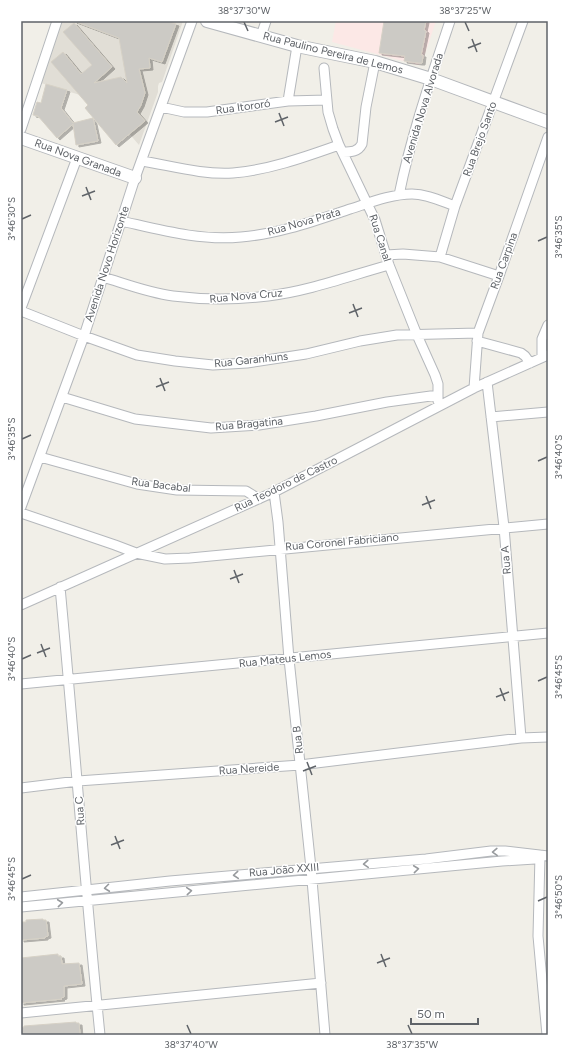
<svg xmlns="http://www.w3.org/2000/svg" width="569" height="1056" viewBox="0 0 569 1056" font-family="Figtree,sans-serif">
  <style>
    .education { fill: #e1ded6 }
    .medical { fill: #fce8e6 }
    .building { fill: #cccac5; stroke: #d6d1c6; filter: url(#shadow) }
    .lines { fill: none; stroke-linecap: round; stroke-linejoin: round }
    .minor-casing { stroke: #b5b8bc; stroke-width: 11 }
    .tertiary-casing { stroke: #b5b8bc; stroke-width: 14 }
    .minor { stroke: #fff; stroke-width: 9 }
    .tertiary { stroke: #fff; stroke-width: 12 }
    .oneway { stroke: #979a9d }
    .ticks { fill: none; stroke: #5f6368; stroke-width: 1.5 }
    .labels { text-anchor: middle; dominant-baseline: central; stroke-width: 3; stroke-linejoin: round; paint-order: stroke }
    .street-label { font-size: 11px; fill: #5f6368; stroke: #fff }
    .neatline { fill: none; stroke: #5f6368; stroke-width: 1.5 }
    .ticks-label { font-size: 10px; text-anchor: middle; fill: #5f6368 }
  </style>
  <defs>
    <filter id="shadow"><feDropShadow dx="3" dy="2" stdDeviation="0" flood-color="#0004"/></filter>
  </defs>
  <rect width="100%" height="100%" fill="#f1efe8"/>
  <path class="education" d="M62 21H183L162 82 159 83 158 86V92L139 145 98 97 80 95 41 83Z"/>
  <path class="medical" d="M336 21H436L422 63 418 65 332 42Z"/>
  <path class="building" d="M74 21H166L176 24 162 62 149 58 150 68 139 69 145 93 141 105 137 112 145 121 116 145 85 108 88 105 51 62 63 52 81 74 92 65 63 32 74 23 112 67 94 83 121 77 127 83 119 38Z
    M384 21H426L424 30 426 31 421 55H423L422 63H419L404 61 405 56 379 53Z
    M46 84 67 90 61 108 73 123 93 118 98 141 76 145 73 124 57 138 38 116 33 115 37 102 41 103Z
    M43 919V920H46L48 936 45 937V938L21 940V922H26V920Z
    M58 954V956H61L62 964 79 963 82 984 64 986V997L61 998 62 999 21 1003V958Z
    M76 1022V1023H79L80 1035H21V1028L24 1027V1026Z"/>
  <g class="lines">
    <defs>
      <path id="minor" d="M261 36 266 21
        M324 68 328 112 333 129 339 145 375 220 389 265 417 335 435 375 438 384V401
        M288 101 297 46
        M161 107 184 112H207L288 101 327 100
        M21 129 57 21
        M343 152C351 152 358 152 362 144L366 107 375 62
        M142 161C172 166 203 175 233 173 269 170 305 157 339 145
        M399 195C411 136 431 78 450 21
        M121 221C161 230 200 241 241 237 279 234 314 221 350 209 369 203 391 194 412 194 427 194 441 201 455 206
        M386 255 403 254 440 257 499 276
        M440 257 455 206 523 21
        M103 277C126 284 149 293 173 296 205 300 237 300 268 296 309 291 349 276 389 265
        M21 308 77 158
        M21 311 84 336 137 355 175 361 213 365 247 363 306 354 360 341 397 335 478 333
        M477 341 521 353 525 356 530 363
        M542 357V339L548 325
        M487 382 504 527 521 738
        M474 388 478 333 499 276 548 137
        M62 397 135 419 211 428 259 425 316 416 387 402 438 395
        M491 417 548 412
        M40 457 137 484 177 490 246 491 259 499
        M274 492 278 522 289 659 311 868 325 1035
        M21 507 84 336 135 178 192 21
        M21 513 115 545 136 553 165 559 190 558 548 524
        M60 587C74 736 85 886 100 1035
        M21 605 274 492 474 388 548 355
        M21 684 548 633
        M21 788 78 781 300 765 521 738 548 737
        M540 855 538 936 547 1035
        M21 897 170 881 426 859 491 851H505L548 856
        M21 907 502 861 535 859
        M21 1013 321 983"/>
      <path id="tertiary" d="M207 21 297 46 375 62 431 79 548 122
        M21 138 135 178"/>
    </defs>
    <use href="#minor" class="minor-casing"/>
    <use href="#tertiary" class="tertiary-casing"/>
    <use href="#minor" class="minor"/>
    <use href="#tertiary" class="tertiary"/>
  </g>
  <defs><path id="oneway-chevron" d="M-2-3.5L2.5 0L-2 3.5" fill="none" stroke-width="1.6" stroke-linecap="round" stroke-linejoin="round"/></defs>
  <g class="oneway">
    <use href="#oneway-chevron" transform="translate(495 852) rotate(178)"/>
    <use href="#oneway-chevron" transform="translate(366 864) rotate(176)"/>
    <use href="#oneway-chevron" transform="translate(416 869) rotate(-6)"/>
    <use href="#oneway-chevron" transform="translate(236 875) rotate(175)"/>
    <use href="#oneway-chevron" transform="translate(107 888) rotate(173)"/>
    <use href="#oneway-chevron" transform="translate(189 891) rotate(-5)"/>
    <use href="#oneway-chevron" transform="translate(60 903) rotate(-6)"/>
  </g>
  <path class="ticks" d="M244 22 248 31M465 22 469 31M472 39 477 52M468 48 481 43M279 113 284 126M275 122 288 117M86 187 91 200M82 196 95 191M22 219 31 215M538 241 547 237M353 304 358 317M349 313 362 308M160 378 165 391M156 387 169 382M22 439 31 435M538 461 547 457M426 496 431 509M422 505 435 500M234 570 239 583M230 579 243 574M41 644 46 657M37 653 50 648M22 659 31 655M538 681 547 677M500 688 505 701M496 697 509 692M307 762 312 775M303 771 316 766M115 836 120 849M111 845 124 840M22 879 31 875M538 901 547 897M381 954 386 967M377 963 390 958M187 1025 191 1034M408 1025 412 1034"/>
  <g class="labels">
    <g class="street-label">
      <text transform="translate(333 53) rotate(14)">Rua Paulino Pereira de Lemos</text>
      <text transform="translate(243 107) rotate(-8)">Rua Itororó</text>
      <text transform="translate(423 108) rotate(-73)">Avenida Nova Alvorada</text>
      <text transform="translate(480 139) rotate(-70)">Rua Brejo Santo</text>
      <text transform="translate(78 158) rotate(20)">Rua Nova Granada</text>
      <text transform="translate(304 222) rotate(-16)">Rua Nova Prata</text>
      <text transform="translate(380 238) rotate(72)">Rua Canal</text>
      <text transform="translate(504 261) rotate(-70)">Rua Carpina</text>
      <text transform="translate(107 264) rotate(-72)">Avenida Novo Horizonte</text>
      <text transform="translate(246 296) rotate(-5)">Rua Nova Cruz</text>
      <text transform="translate(251 360) rotate(-6)">Rua Garanhuns</text>
      <text transform="translate(249 424) rotate(-5)">Rua Bragatina</text>
      <text transform="translate(286 484) rotate(-26)">Rua Teodoro de Castro</text>
      <text transform="translate(161 485) rotate(7)">Rua Bacabal</text>
      <text transform="translate(342 542) rotate(-5)">Rua Coronel Fabriciano</text>
      <text transform="translate(506 560) rotate(-95)">Rua A</text>
      <text transform="translate(285 659) rotate(-6)">Rua Mateus Lemos</text>
      <text transform="translate(298 740) rotate(-96)">Rua B</text>
      <text transform="translate(249 769) rotate(-4)">Rua Nereide</text>
      <text transform="translate(80 811) rotate(-94)">Rua C</text>
      <text transform="translate(284 870) rotate(-5)">Rua João XXIII</text>
    </g>
  </g>
  <rect width="569" height="1056" fill="none" stroke="#ffffff" stroke-width="44"/>
  <path d="M411 1018v6h67v-6" fill="none" stroke="#5f6368" stroke-width="2"/>
  <text x="417" y="1018" font-size="12" fill="#5f6368" stroke="#ffffff" stroke-width="3" paint-order="stroke">50 m</text>
  <rect x="22" y="22" width="525" height="1012" class="neatline"/>
  <g class="ticks-label">
    <text x="244" y="14">38°37'30"W</text>
    <text x="465" y="14">38°37'25"W</text>
    <text transform="translate(11 219) rotate(-90)" y="4">3°46'30"S</text>
    <text transform="translate(558 237) rotate(-90)" y="4">3°46'35"S</text>
    <text transform="translate(11 439) rotate(-90)" y="4">3°46'35"S</text>
    <text transform="translate(558 457) rotate(-90)" y="4">3°46'40"S</text>
    <text transform="translate(11 659) rotate(-90)" y="4">3°46'40"S</text>
    <text transform="translate(558 677) rotate(-90)" y="4">3°46'45"S</text>
    <text transform="translate(11 879) rotate(-90)" y="4">3°46'45"S</text>
    <text transform="translate(558 897) rotate(-90)" y="4">3°46'50"S</text>
    <text x="191" y="1048">38°37'40"W</text>
    <text x="412" y="1048">38°37'35"W</text>
  </g>
</svg>
